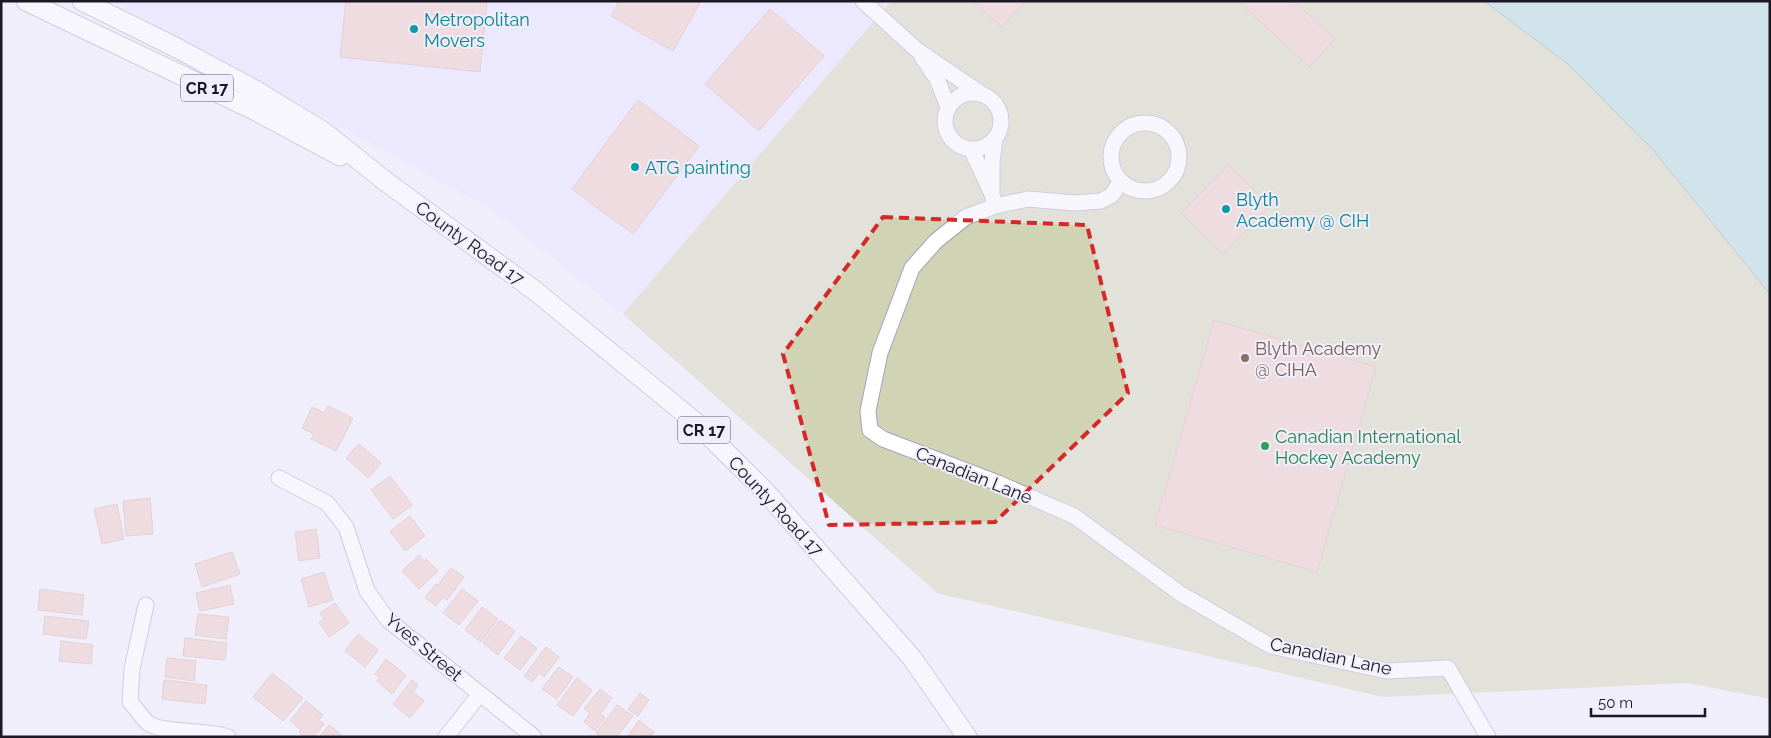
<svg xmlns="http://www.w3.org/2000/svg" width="1771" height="738" viewBox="0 0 1771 738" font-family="Raleway,sans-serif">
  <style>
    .built { fill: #e6dfff }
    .green { fill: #d0d3b4 }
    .water { fill: #aad8da; stroke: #7f9ea3 }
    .building { fill: #ebc5bf; stroke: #d2aca7 }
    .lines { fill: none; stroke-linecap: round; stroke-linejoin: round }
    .minor-casing { stroke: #a8a1c0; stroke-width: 17 }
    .major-casing { stroke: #a8a1c0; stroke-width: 21 }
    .minor { stroke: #fff; stroke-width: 15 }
    .major { stroke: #fff; stroke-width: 19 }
    .marked { fill: none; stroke: #d62828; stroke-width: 4; stroke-dasharray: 10 6; stroke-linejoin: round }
    .culture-dot { fill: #0f9aa8; stroke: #f0eefb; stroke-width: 2 }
    .education-dot { fill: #8d6e63; stroke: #f0eefb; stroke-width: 2 }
    .leisure-dot { fill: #2e9e5b; stroke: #f0eefb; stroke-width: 2 }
    .labels { text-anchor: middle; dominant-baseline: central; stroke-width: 4; stroke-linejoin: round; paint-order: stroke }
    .shield { fill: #f0eefb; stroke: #5b5864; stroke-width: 1 }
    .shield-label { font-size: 16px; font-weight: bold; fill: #1b1824 }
    .culture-label { font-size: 18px; fill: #0d838f; stroke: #f0eefb; text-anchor: start }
    .street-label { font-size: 18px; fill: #1b1824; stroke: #f0eefb }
    .education-label { font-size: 18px; fill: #785e54; stroke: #f0eefb; text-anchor: start }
    .leisure-label { font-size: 18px; fill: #27864d; stroke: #f0eefb; text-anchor: start }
  </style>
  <rect width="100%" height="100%" fill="#f0eefb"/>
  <path class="built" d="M111 1H891L623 314 496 212Z"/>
  <path class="green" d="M891 1H1486L1568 64 1654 151 1770 294V699L1688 683 1383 697 937 593 623 314Z"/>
  <path class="water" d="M1484 1H1770V294L1654 151 1568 64Z"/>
  <path class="building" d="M346 1H487L480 72 340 57Z
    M619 1H701L673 51 611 16Z
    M973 1H1025L1002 27Z
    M1238 1H1294L1335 39 1309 67Z
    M770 9 824 56 759 131 705 84Z
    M638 100 699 146 633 234 572 189Z
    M1228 165 1270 206 1223 254 1181 213Z
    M1214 320 1376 367 1317 572 1155 525Z
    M328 406 353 418 336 451 311 439 314 434 302 428 312 407 324 413Z
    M359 444 381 463 368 478 346 458Z
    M390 476 412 505 393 519 371 490Z
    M150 498 153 534 126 536 123 501Z
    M117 504 124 539 102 544 94 509Z
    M410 516 425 536 405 551 390 531Z
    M316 529 320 558 299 561 295 532Z
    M232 552 240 574 202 587 195 564Z
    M419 555 424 561 426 559 438 571 419 589 402 571Z
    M451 568 464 577 447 600 443 597 436 606 425 598 436 584 438 585Z
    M324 572 333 600 309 607 301 579Z
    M230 585 234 604 200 611 196 593Z
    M40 589 84 595 82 615 38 610Z
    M462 589 478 601 459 625 443 613Z
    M335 603 349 623 329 637 319 622 324 619 320 613Z
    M482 607 498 619 481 642 465 630Z
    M198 614 229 617 226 639 195 635Z
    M45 616 89 621 86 639 43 634Z
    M500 620 515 631 498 655 483 643Z
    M358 634 378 650 365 667 345 651Z
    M521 636 537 648 520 670 504 658Z
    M185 638 227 643 225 660 183 656Z
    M61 641 93 645 91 664 59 661Z
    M546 647 559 657 544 677 539 673 532 682 524 676Z
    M167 658 196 661 194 681 165 677Z
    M386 659 406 675 392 694 377 681 380 677 375 674Z
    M559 667 573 677 557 699 542 689Z
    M272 673 303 698 283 721 253 697Z
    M577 678 592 690 573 716 557 705Z
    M164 680 207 685 205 704 162 699Z
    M412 680 418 685 413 692 424 701 410 718 393 704Z
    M600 689 612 698 600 714 605 717 595 731 584 722 590 713 584 709Z
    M640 693 649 700 638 716 628 709Z
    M306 701 323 715 319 720 324 724 314 737H304L299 732 301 730 290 721Z
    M617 705 633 716 617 737H601L596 733Z
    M639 720 654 732 650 737H627Z
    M329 725 344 737H319Z"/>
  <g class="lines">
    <defs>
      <path id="minor" d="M863 1 917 50 980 93
        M922 57 937 79 948 107
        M945 121a28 28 0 1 1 56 0a28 28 0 1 1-56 0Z
        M1111 157a34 34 0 1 1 68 0a34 34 0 1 1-68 0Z
        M971 149 992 194 995 206
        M1121 181 1112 195 1101 201 1075 203 1028 199 995 206 966 217 936 241 912 268 880 353 868 411 870 430 883 439 998 483 1074 516 1181 594 1271 646 1387 671 1448 668 1488 737
        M992 190V163L995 138
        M279 478 327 503 346 527 367 591 388 620 534 737
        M146 605 132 669 130 702C136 708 141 717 148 723 161 734 208 729 228 737
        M446 737 480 694"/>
      <path id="major" d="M26 1 256 111 340 156
        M82 1 177 48 253 89 324 132 385 181 534 290 694 421 763 489 912 658 967 737"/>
    </defs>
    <use href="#minor" class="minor-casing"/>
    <use href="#major" class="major-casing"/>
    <use href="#minor" class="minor"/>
    <use href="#major" class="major"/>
  </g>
  <path d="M0 0H1771V738H0ZM883 217 1087 225 1128 393 995 522 829 525 783 354Z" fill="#f0eefb" fill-opacity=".55" fill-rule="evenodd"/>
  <path class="marked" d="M883 217 1087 225 1128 393 995 522 829 525 783 354Z"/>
  <g class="culture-dot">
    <circle cx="414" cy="29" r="5"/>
    <circle cx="635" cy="167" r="5"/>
    <circle cx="1226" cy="209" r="5"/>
  </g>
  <circle class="education-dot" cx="1245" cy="358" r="5"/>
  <circle class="leisure-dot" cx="1265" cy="446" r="5"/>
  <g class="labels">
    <g class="shield">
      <rect x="181" y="74.5" width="52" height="27" rx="4"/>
      <rect x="678" y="416.5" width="52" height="27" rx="4"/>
    </g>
    <g class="shield-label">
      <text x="207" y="88">CR 17</text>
      <text x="704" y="430">CR 17</text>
    </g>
    <g class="culture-label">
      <text x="424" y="19">Metropolitan<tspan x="424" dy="21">Movers</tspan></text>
      <text x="645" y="167">ATG painting</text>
      <text x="1236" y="199">Blyth<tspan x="1236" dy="21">Academy @ CIH</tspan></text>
    </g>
    <g class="street-label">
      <text transform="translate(470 243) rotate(36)">County Road 17</text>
      <text transform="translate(974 475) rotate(22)">Canadian Lane</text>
      <text transform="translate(776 506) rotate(47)">County Road 17</text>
      <text transform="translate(424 647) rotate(40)">Yves Street</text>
      <text transform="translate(1331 656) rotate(12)">Canadian Lane</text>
    </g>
    <g class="education-label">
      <text x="1255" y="348">Blyth Academy<tspan x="1255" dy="21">@ CIHA</tspan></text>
    </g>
    <g class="leisure-label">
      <text x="1275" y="436">Canadian International<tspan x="1275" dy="21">Hockey Academy</tspan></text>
    </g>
  </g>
  <rect width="1771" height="738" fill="none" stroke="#1b1824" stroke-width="5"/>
  <path d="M1591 708v8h114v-8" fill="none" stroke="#1b1824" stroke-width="2.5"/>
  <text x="1598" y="708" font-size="15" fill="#1b1824" stroke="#f0eefb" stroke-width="4" paint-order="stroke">50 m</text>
</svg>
